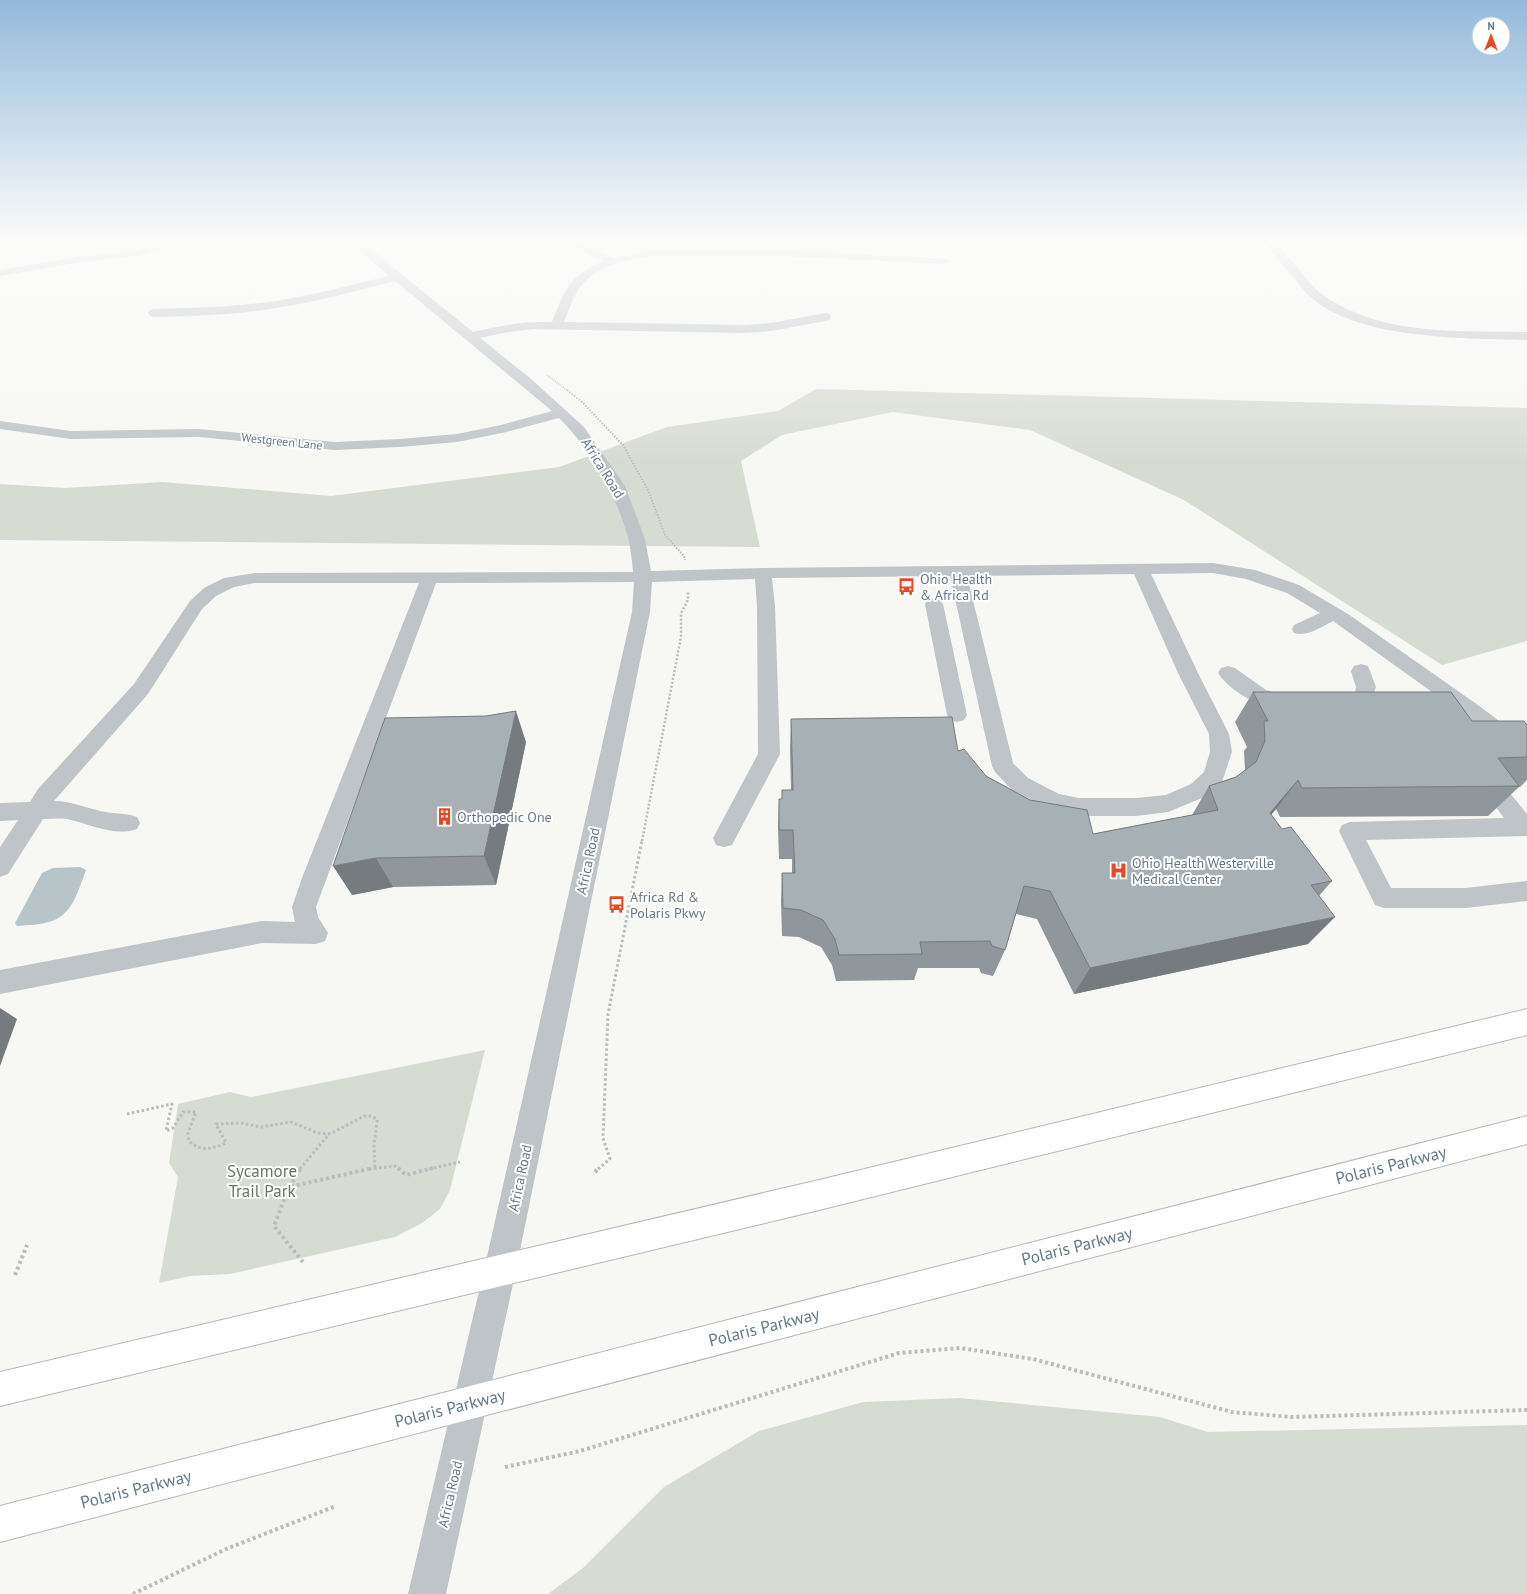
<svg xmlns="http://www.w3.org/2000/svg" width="1527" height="1594" viewBox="0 0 1527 1594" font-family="'PT Sans',sans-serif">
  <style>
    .green { fill: #d7dcd3 }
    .water { fill: #b7c4c8 }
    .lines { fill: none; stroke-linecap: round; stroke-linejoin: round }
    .major-casing { stroke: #b3b8bc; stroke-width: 2 }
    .path-far4 { stroke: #b9bdbf; stroke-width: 1.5; stroke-dasharray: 1 1; stroke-linecap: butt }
    .path-far3 { stroke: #b9bdbf; stroke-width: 2; stroke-dasharray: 1.5 1.5; stroke-linecap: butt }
    .path-far2 { stroke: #b9bdbf; stroke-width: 2.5; stroke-dasharray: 2 2; stroke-linecap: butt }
    .path-far1 { stroke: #b9bdbf; stroke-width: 3; stroke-dasharray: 2.5 2.5; stroke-linecap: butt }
    .path { stroke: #b9bdbf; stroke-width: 4; stroke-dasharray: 3 3; stroke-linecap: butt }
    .minor { fill: #bfc4c8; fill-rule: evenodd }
    .major { fill: #fff; fill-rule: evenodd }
    .wall { fill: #90979c }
    .shaded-wall { fill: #757b7f }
    .building { fill: #a7b0b5; stroke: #757b7f }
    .labels { text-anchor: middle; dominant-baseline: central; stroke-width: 4; stroke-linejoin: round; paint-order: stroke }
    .far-street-label { font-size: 12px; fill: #657985; stroke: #fff }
    .street-label { font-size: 14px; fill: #657985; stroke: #fff }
    .poi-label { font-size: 14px; fill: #657985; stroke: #fff; text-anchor: start }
    .near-street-label { font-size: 17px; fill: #657985; stroke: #fff }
    .near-park-label { font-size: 17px; fill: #667760; stroke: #fff }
  </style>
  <rect width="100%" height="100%" fill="#f7f7f4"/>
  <path class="green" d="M816 389 1527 408V641L1442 665 1184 500 1030 430 893 412 782 435 741 461 760 547 0 540V484L65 488 163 482 331 496 559 467 667 427 778 411Z
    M485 1050 450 1190 440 1209 422 1223 395 1237 230 1274 190 1276 159 1283 178 1177 169 1163 178 1104 230 1092 251 1097Z
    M959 1398 1160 1417 1208 1432 1527 1425V1594H548L583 1568 664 1487 759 1431 863 1402Z"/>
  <path class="water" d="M80 867 86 870C79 888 73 914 52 921 41 925 28 925 17 926L15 923 42 873 53 868Z"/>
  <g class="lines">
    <defs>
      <path id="major" d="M1527 1009V1035L819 1210 0 1406V1372L819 1180Z
        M1527 1116V1144L0 1542V1506Z"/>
    </defs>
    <use href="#major" class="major-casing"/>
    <path class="path-far4" d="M547 375 568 391"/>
    <path class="path-far3" d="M567 390 581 401 623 445 648 490 665 535 684 556 685 560"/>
    <path class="path-far2" d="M642 841 681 637V613L688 600V592"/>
    <path class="path-far1" d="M127 1114 172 1104 166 1131 173 1128 183 1112H196L188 1133 189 1141C201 1152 212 1149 226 1143L216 1124 240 1123 261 1127 291 1122 318 1133 328 1134 334 1132 364 1116H370L377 1119V1122L374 1145 375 1168
      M300 1169 329 1134
      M369 1169 395 1166 399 1169
      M429 1169 460 1162
      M598 1169 610 1159 603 1138 608 1014 642 840"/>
    <path class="path" d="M398 1168 406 1175 433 1168
      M595 1172 599 1168
      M289 1187 301 1168
      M303 1262 274 1226 289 1187 373 1168
      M15 1275 27 1245
      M505 1467 580 1451 899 1353 960 1348 1033 1359 1232 1412 1292 1417 1527 1410
      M133 1594 226 1549 336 1506"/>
    <path class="minor" d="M177 239H195L194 241 133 257 87 261 0 276V270L87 255 133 251Z
      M346 239H358L473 332C500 326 525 321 552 322 565 289 569 276 603 261L562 241 561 239H575L614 258 646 251 664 250H798L811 246 815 247 816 249 815 251 947 259 949 261 943 264C870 260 798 256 724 256 687 256 628 252 597 272 576 285 573 300 564 322L744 325 771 323 825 313 829 314 831 317 829 320 825 321 771 331 744 333 534 329 508 332 480 338 530 378 584 427 625 486 645 539 651 571 763 568 1213 563 1255 570 1299 585 1348 614 1478 705 1527 742V761L1520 759 1464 715 1333 621C1321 627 1308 637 1294 633L1292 629 1294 625 1320 613 1287 593 1246 579 1213 573 1151 574 1198 673 1229 734 1232 752 1222 782 1207 796 1168 812 1136 816H1079L1046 807 1012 790 995 772 992 766 950 576 772 578 775 606 780 754 732 845 724 847 716 845 713 838 758 754 757 606 755 579 652 582 650 612 516 1270 446 1594H408L484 1270 632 612 634 582 436 583 316 907 318 917 328 933 325 941 316 944 262 943 0 994V970L262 921 295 922 292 907 302 878 419 583H255L234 587 216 596 202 609 148 694 54 801C72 801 88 809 106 812 116 814 127 813 137 817L140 823 137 829C114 837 90 824 67 819 60 818 51 819 43 819L8 874 0 877V847L18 820 0 821V803L30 802 38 789 134 684 190 601 204 588 224 578 255 573 633 572C632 561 631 549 628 538 616 494 592 451 559 418L502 433 457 442 400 447 335 450 199 437 71 439 0 429V421L71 431 199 429 335 442 400 439 457 434 501 425 552 411 395 281C356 291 316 302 276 308 236 315 195 316 154 317L150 316 148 313 150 310 154 309C195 308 236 307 276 301 314 295 351 285 389 276ZM1134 574 1178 673 1209 734 1210 752 1204 772 1191 784 1166 795 1136 798H1079L1059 794 1028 778 1013 763 967 576Z
      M1262 239H1273C1283 251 1293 262 1303 274 1308 280 1313 287 1319 292 1377 336 1457 331 1527 332V340C1465 338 1355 340 1308 295 1301 288 1295 279 1289 272 1280 261 1270 251 1262 239Z
      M934 598 940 600 943 604 967 715 964 720 957 722 950 720 947 715 925 604 928 600Z
      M1361 664 1368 666 1376 687 1371 701C1359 709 1347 710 1333 706L1330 701 1333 696 1355 692 1356 687 1351 671 1354 666Z
      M1228 666 1235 668 1266 690 1289 696 1292 701 1289 706C1267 713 1230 692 1218 673L1221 668Z
      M1492 779 1500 781 1527 814V836L1366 840 1391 888H1466L1527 881V901L1466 908H1384L1375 905 1339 831 1342 825 1350 822 1504 818 1481 787 1484 781Z"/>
    <use href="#major" class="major"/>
  </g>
  <path class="wall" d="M1253 692 1472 721 1527 725V780L1520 787H1519L1488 816 1280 817 1276 809 1271 815 1282 829 1332 881 1319 896 1308 944 1074 994 1037 919 1016 914 1005 950 993 976 981 973 979 968H918L914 980 836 981 832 965 821 947 799 937 782 936 781 901 782 873H792V859H779L778 828 779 799H782V790H791L790 749 791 719 958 751 986 776 1093 834 1192 815 1209 786 1236 777 1245 770 1244 751 1247 747 1235 722Z
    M385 718 526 742 496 885 393 887 352 895Z"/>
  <path class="shaded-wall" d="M516 711 526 742 496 885 484 856Z
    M1298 780 1276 809 1248 842 1270 813Z
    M376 858 393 887 352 895 333 866Z
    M1335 917 1308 944 1074 994 1090 968Z
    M0 1008 17 1019 0 1066Z"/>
  <path class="building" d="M1253 692H1451L1472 721H1524L1527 725V757L1498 758 1519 786 1302 788 1298 780 1270 813 1282 829 1291 827 1332 881 1311 885 1335 917 1090 968 1050 891 1024 886 1005 950 992 946 990 941 920 942 922 954 839 955 835 939 823 920 801 910 783 908 782 873H795L793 830H779V799H782V790H793L791 719 952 717 958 751 964 749 986 776 1030 800 1087 810 1093 834 1218 810 1209 786 1236 777 1256 762 1265 741 1264 721H1268Z
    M516 711 484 856 376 858 333 866 385 718 486 716Z"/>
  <linearGradient id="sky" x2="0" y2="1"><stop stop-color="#94badb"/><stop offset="0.52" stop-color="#fbfbfa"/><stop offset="1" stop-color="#fbfbfa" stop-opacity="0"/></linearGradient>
  <rect width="1527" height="462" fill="url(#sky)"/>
  <defs>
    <symbol id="bus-bare" viewBox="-9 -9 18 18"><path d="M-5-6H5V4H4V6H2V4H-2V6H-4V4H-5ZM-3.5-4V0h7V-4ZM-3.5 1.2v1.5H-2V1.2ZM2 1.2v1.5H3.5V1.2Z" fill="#e64925" stroke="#fff" stroke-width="2.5" paint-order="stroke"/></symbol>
    <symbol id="building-bare" viewBox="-9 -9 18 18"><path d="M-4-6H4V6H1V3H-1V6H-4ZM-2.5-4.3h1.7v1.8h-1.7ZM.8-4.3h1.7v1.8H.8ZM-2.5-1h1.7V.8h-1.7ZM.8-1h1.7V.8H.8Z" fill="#e64925" stroke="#fff" stroke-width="2.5" paint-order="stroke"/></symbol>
    <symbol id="hospital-bare" viewBox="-9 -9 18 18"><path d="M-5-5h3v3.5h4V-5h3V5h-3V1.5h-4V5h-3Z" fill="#e64925" stroke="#fff" stroke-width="2.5" paint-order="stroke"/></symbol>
  </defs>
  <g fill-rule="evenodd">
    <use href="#bus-bare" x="894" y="574" width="25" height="25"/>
    <use href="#building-bare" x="432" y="804" width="25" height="25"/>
    <use href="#hospital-bare" x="1106" y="858" width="25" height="25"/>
    <use href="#bus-bare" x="604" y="892" width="25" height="25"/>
  </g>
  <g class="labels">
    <g class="far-street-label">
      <text transform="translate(282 441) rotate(6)">Westgreen Lane</text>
    </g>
    <g class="street-label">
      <text transform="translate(603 468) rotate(58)">Africa Road</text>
      <text transform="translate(588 861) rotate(-78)">Africa Road</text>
      <text transform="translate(520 1178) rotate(-78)">Africa Road</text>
      <text transform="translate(450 1494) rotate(-77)">Africa Road</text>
    </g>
    <g class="poi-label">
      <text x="920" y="579">Ohio Health<tspan x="920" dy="16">&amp; Africa Rd</tspan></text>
      <text x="457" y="817">Orthopedic One</text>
      <text x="1132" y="863">Ohio Health Westerville<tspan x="1132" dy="16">Medical Center</tspan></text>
      <text x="630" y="897">Africa Rd &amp;<tspan x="630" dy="16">Polaris Pkwy</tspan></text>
    </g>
    <g class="near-street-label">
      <text transform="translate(1391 1165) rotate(-14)">Polaris Parkway</text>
      <text transform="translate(1077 1246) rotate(-14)">Polaris Parkway</text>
      <text transform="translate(764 1327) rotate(-14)">Polaris Parkway</text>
      <text transform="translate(450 1408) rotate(-14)">Polaris Parkway</text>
      <text transform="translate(136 1489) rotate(-14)">Polaris Parkway</text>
    </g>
    <g class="near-park-label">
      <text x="262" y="1171">Sycamore<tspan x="262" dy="20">Trail Park</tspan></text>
    </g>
  </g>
  <g transform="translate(1491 36)"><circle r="19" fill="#ffffff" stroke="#c1c9ce"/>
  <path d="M0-3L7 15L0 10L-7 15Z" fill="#e64925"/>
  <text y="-6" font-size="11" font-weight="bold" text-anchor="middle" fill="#657985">N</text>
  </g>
</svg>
